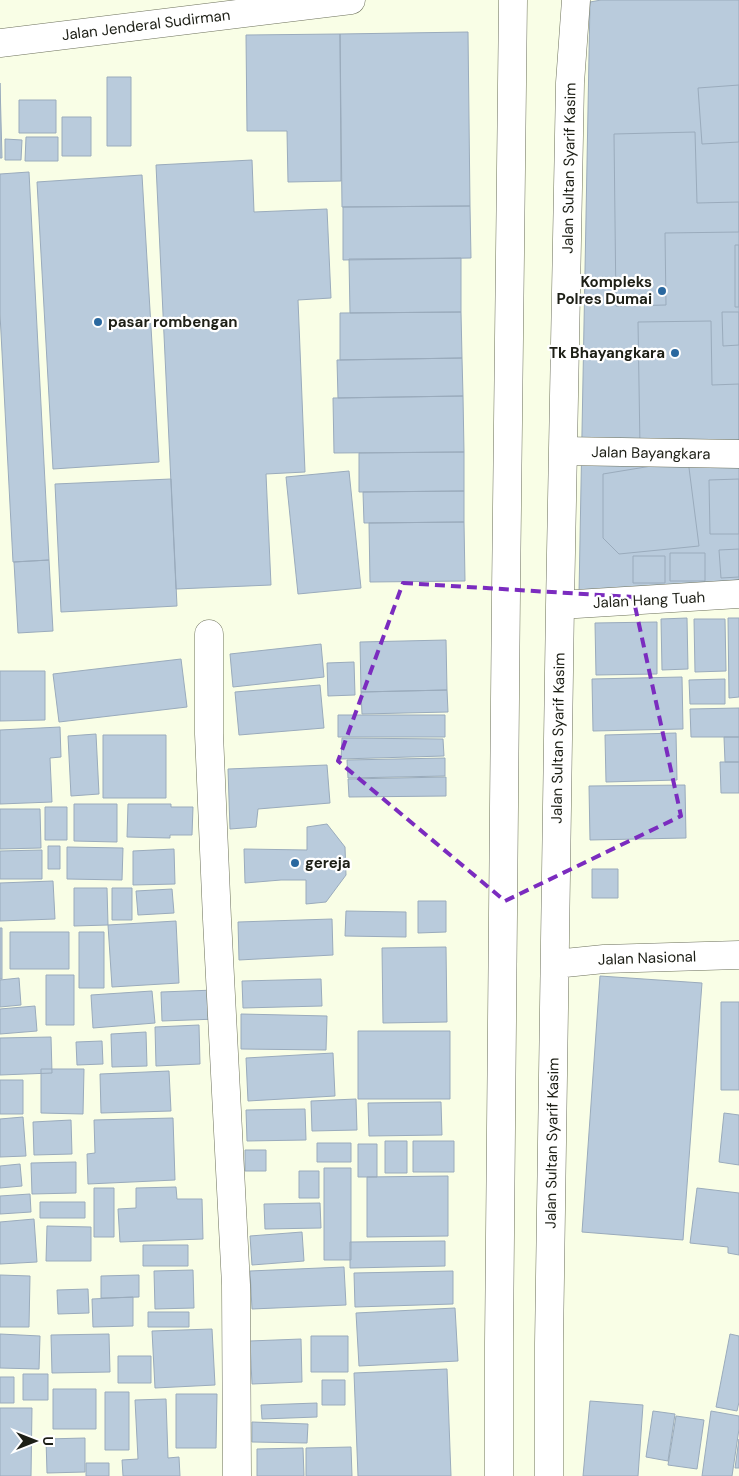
<svg xmlns="http://www.w3.org/2000/svg" width="739" height="1476" viewBox="0 0 739 1476" font-family="'DM Sans',sans-serif">
  <style>
    .building { fill: #b9cbdc; stroke: #9aabbc }
    .lines { fill: none; stroke-linecap: round; stroke-linejoin: round }
    .minor-casing { stroke: #6d715c; stroke-width: 29 }
    .major-casing { stroke: #6d715c; stroke-width: 29 }
    .minor { stroke: #fff; stroke-width: 28 }
    .major { stroke: #fff; stroke-width: 28 }
    .marked { fill: none; stroke: #7b2cbf; stroke-width: 4; stroke-dasharray: 10 6; stroke-linejoin: round }
    .poi-dot { fill: #2a689f; stroke: #fff; stroke-width: 2 }
    .labels { text-anchor: middle; dominant-baseline: central; stroke-width: 4.5; stroke-linejoin: round; paint-order: stroke }
    .street-label { font-size: 15px; fill: #1d1f16; stroke: #fff }
    .poi-label { font-size: 15px; font-weight: bold; fill: #1d1f16; stroke: #fff; text-anchor: end }
  </style>
  <rect width="100%" height="100%" fill="#f9fee6"/>
  <path class="building" d="M601 0H739V580L579 594 590 2Z
    M468 32 470 206 342 207 340 34Z
    M340 34 341 181 288 182 287 131H247L246 35Z
    M107 77H131V146H107Z
    M0 83 2 158H0Z
    M739 85V142L702 144 698 88Z
    M19 100H56V133H19Z
    M62 117H91V156H62Z
    M695 132 697 203 739 202V232L665 233 666 305 616 306 614 134Z
    M26 137H58V161H25Z
    M5 139 22 140 21 160H5Z
    M252 160 254 212 327 209 331 298 298 300 305 472 266 474 271 585 176 589 156 165Z
    M29 172 49 560 13 562 0 314V174Z
    M142 175 159 462 53 469 37 182Z
    M470 206 471 258 343 260V207Z
    M735 245H739V307H735Z
    M461 258V312L350 313 349 259Z
    M461 312 462 358 340 360V313Z
    M722 312H739V345L723 346Z
    M711 321 712 385 739 384V445L640 447 638 322Z
    M462 358 463 396 338 398 337 360Z
    M463 396 464 452 334 453 333 398Z
    M464 452V491L359 492V453Z
    M688 460 699 546 619 554 603 538V474Z
    M349 471 361 588 298 594 286 477Z
    M171 479 177 606 61 612 55 484Z
    M739 479V534H710L709 480Z
    M464 491V522L364 523 363 492Z
    M464 522 465 581 370 582 369 523Z
    M739 549V577L721 578 719 550Z
    M670 553H705V581H670Z
    M633 556H665V583H633Z
    M49 560 53 631 18 633 14 562Z
    M687 618 688 669 662 670 661 619Z
    M728 618H739V697L729 698Z
    M694 619H725L726 671 695 672Z
    M657 622V674L596 675 595 623Z
    M446 640 447 690 361 692 360 642Z
    M321 644 324 677 233 687 230 654Z
    M181 659 187 707 59 722 53 674Z
    M354 662 355 695 328 696 327 663Z
    M0 671H45V720L0 721Z
    M682 677 683 729 593 731 592 679Z
    M725 679V704H690L689 680Z
    M320 685 324 728 239 735 235 692Z
    M447 690 448 712 362 714 361 692Z
    M739 708V737H691L690 709Z
    M338 715H445V737H338Z
    M60 727 61 757 50 758 52 802 0 804V730Z
    M676 733 677 780 606 782 605 735Z
    M96 734 99 794 71 796 68 736Z
    M103 735H166V798H103Z
    M724 737H739V762H725Z
    M342 738 443 739 444 756 341 759Z
    M445 758V776L348 778 347 760Z
    M720 762H739V793H721Z
    M327 765 330 803 258 809 256 827 230 829 228 769Z
    M446 777V796L349 797 348 779Z
    M685 785 686 838 590 840 589 786Z
    M74 804H117V842L74 841Z
    M128 804H171V807H193L192 835H170V838L127 837Z
    M45 807H67V840H45Z
    M0 809H40L41 848 0 849Z
    M327 824 345 847 346 875 326 902 306 904V880H281L245 883 244 849 307 850V827Z
    M48 846H60V869H48Z
    M67 847 123 848 122 880 67 879Z
    M174 849 175 884 133 885V851Z
    M42 850V879H0V851Z
    M592 869H618V898H592Z
    M53 881 55 919 0 921V883Z
    M74 888H107L108 925 74 926Z
    M112 888H132V920H112Z
    M172 889 174 913 138 915 136 891Z
    M418 901H446V932L418 933Z
    M346 911 406 912V937L345 936Z
    M332 919 333 955 239 960 238 922Z
    M176 921 179 983 112 987 108 925Z
    M0 928H2V979H0Z
    M10 932H69V969H10Z
    M79 932H104V988H79Z
    M446 947 447 1022 383 1023 382 948Z
    M46 975H74V1025H46Z
    M600 976 702 983 683 1240 582 1232Z
    M19 978 21 1005 0 1007V980Z
    M321 979 322 1006 243 1008 242 981Z
    M215 990 217 1019 162 1021 161 992Z
    M152 991 155 1023 93 1028 91 995Z
    M721 1002H739V1090H721Z
    M35 1006 37 1031 0 1034V1009Z
    M241 1014 327 1016 326 1050 241 1049Z
    M199 1025 200 1064 156 1066 155 1027Z
    M358 1031H450V1099H358Z
    M146 1032 147 1066 112 1067 111 1034Z
    M51 1037 52 1073 0 1075V1038Z
    M102 1041 103 1064 77 1065 76 1042Z
    M333 1053 335 1096 248 1101 246 1058Z
    M41 1069H84L83 1114 41 1113Z
    M169 1071 171 1111 101 1113 100 1074Z
    M0 1080H23V1114H0Z
    M356 1099 357 1130 312 1131 311 1101Z
    M441 1102 442 1135 369 1136 368 1103Z
    M305 1109 306 1140 247 1141 246 1110Z
    M724 1113 739 1115V1165L719 1162Z
    M23 1117 26 1156 0 1157V1119Z
    M173 1118 175 1180 88 1184 87 1154 95 1153 94 1120Z
    M71 1120 72 1154 34 1155 33 1122Z
    M385 1141H407V1173H385Z
    M413 1141H454V1172H413Z
    M317 1143H351V1162H317Z
    M358 1144H377V1177H358Z
    M245 1150H266V1171H245Z
    M76 1162V1193L32 1194 31 1163Z
    M20 1164 22 1186 0 1188V1166Z
    M324 1168H351V1260H324Z
    M299 1171H319V1198H299Z
    M448 1176V1236L367 1237V1177Z
    M176 1187 177 1199H202L203 1239 120 1242 118 1209 136 1208V1188Z
    M94 1188H114V1237H94Z
    M697 1188 739 1193V1255L728 1253V1247L690 1243Z
    M30 1194 31 1212 0 1214V1196Z
    M40 1202H85V1218H40Z
    M320 1203 321 1228 265 1229 264 1204Z
    M34 1219 37 1262 0 1264V1222Z
    M47 1226 91 1227V1261H46Z
    M302 1232 304 1261 252 1265 250 1236Z
    M445 1241V1266L350 1268V1242Z
    M143 1245H188V1266H143Z
    M344 1267 346 1305 252 1309 250 1271Z
    M193 1270 194 1308 155 1309 154 1271Z
    M453 1271V1304L355 1307 354 1273Z
    M0 1275 30 1276 29 1327H0Z
    M139 1275V1297L101 1298V1276Z
    M88 1289 89 1313 58 1314 57 1290Z
    M133 1297V1326L93 1327 92 1299Z
    M455 1308 458 1361 359 1366 356 1313Z
    M148 1312H189V1327H148Z
    M212 1329 215 1385 155 1388 152 1331Z
    M0 1334 40 1336 39 1369 0 1368Z
    M109 1334 110 1372 52 1373 51 1335Z
    M730 1334 739 1336V1402L737 1411 716 1407Z
    M311 1336H348V1372H311Z
    M301 1339 302 1382 252 1384 250 1341Z
    M118 1356H151V1383H118Z
    M447 1369 451 1476H358L354 1373Z
    M23 1374H48V1400H23Z
    M0 1377H14V1403H0Z
    M322 1380H345V1405H322Z
    M53 1389H96V1429H53Z
    M105 1392H129V1450H105Z
    M176 1394H217L216 1448H176Z
    M166 1399 168 1458 179 1457 180 1476H123L122 1460 138 1459 135 1400Z
    M590 1401 643 1405 638 1476H583Z
    M317 1403V1417L262 1419 261 1405Z
    M0 1408H32L31 1476H0Z
    M653 1411 675 1414 668 1461 646 1457Z
    M711 1411 739 1416V1429L732 1476H702Z
    M676 1416 704 1420 697 1469 668 1465Z
    M252 1422 308 1424 307 1443 252 1442Z
    M85 1438V1472L47 1473 46 1439Z
    M739 1439V1468H735Z
    M351 1447 352 1476H306V1448Z
    M303 1448 304 1476H257V1449Z
    M86 1463H109V1476H86Z"/>
  <g class="lines">
    <defs>
      <path id="minor" d="M563 451 739 454
        M560 605 739 594
        M209 634V734L217 919 236 1285 237 1476
        M555 964 604 959 739 955
        M499 1476V1343L506 592 513 0
        M549 1476V1344L560 605 570 83 576 0"/>
      <path id="major" d="M0 43 351 0"/>
    </defs>
    <use href="#minor" class="minor-casing"/>
    <use href="#major" class="major-casing"/>
    <use href="#minor" class="minor"/>
    <use href="#major" class="major"/>
  </g>
  <path class="marked" d="M403 583 633 597 681 816 505 901 338 761Z"/>
  <g class="poi-dot">
    <circle cx="662" cy="291" r="5"/>
    <circle cx="98" cy="322" r="5"/>
    <circle cx="675" cy="353" r="5"/>
    <circle cx="295" cy="863" r="5"/>
  </g>
  <g class="labels">
    <g class="street-label">
      <text transform="translate(146 25) rotate(-7)">Jalan Jenderal Sudirman</text>
      <text transform="translate(569 168) rotate(-89)">Jalan Sultan Syarif Kasim</text>
      <text transform="translate(651 453) rotate(1)">Jalan Bayangkara</text>
      <text transform="translate(649 600) rotate(-3)">Jalan Hang Tuah</text>
      <text transform="translate(558 738) rotate(-89)">Jalan Sultan Syarif Kasim</text>
      <text transform="translate(647 958) rotate(-2)">Jalan Nasional</text>
      <text transform="translate(552 1143) rotate(-89)">Jalan Sultan Syarif Kasim</text>
    </g>
    <g class="poi-label">
      <text x="652" y="282">Kompleks<tspan x="652" dy="17">Polres Dumai</tspan></text>
      <text x="108" y="322" text-anchor="start">pasar rombengan</text>
      <text x="665" y="353">Tk Bhayangkara</text>
      <text x="305" y="863" text-anchor="start">gereja</text>
    </g>
  </g>
  <g transform="translate(35 1441) rotate(90)" stroke="#ffffff" stroke-width="4" paint-order="stroke">
  <path d="M0-4L9 19L0 12L-9 19Z" fill="#1d1f16"/>
  <text y="-8" font-size="14" font-weight="bold" text-anchor="middle" fill="#1d1f16">U</text>
  </g>
</svg>
